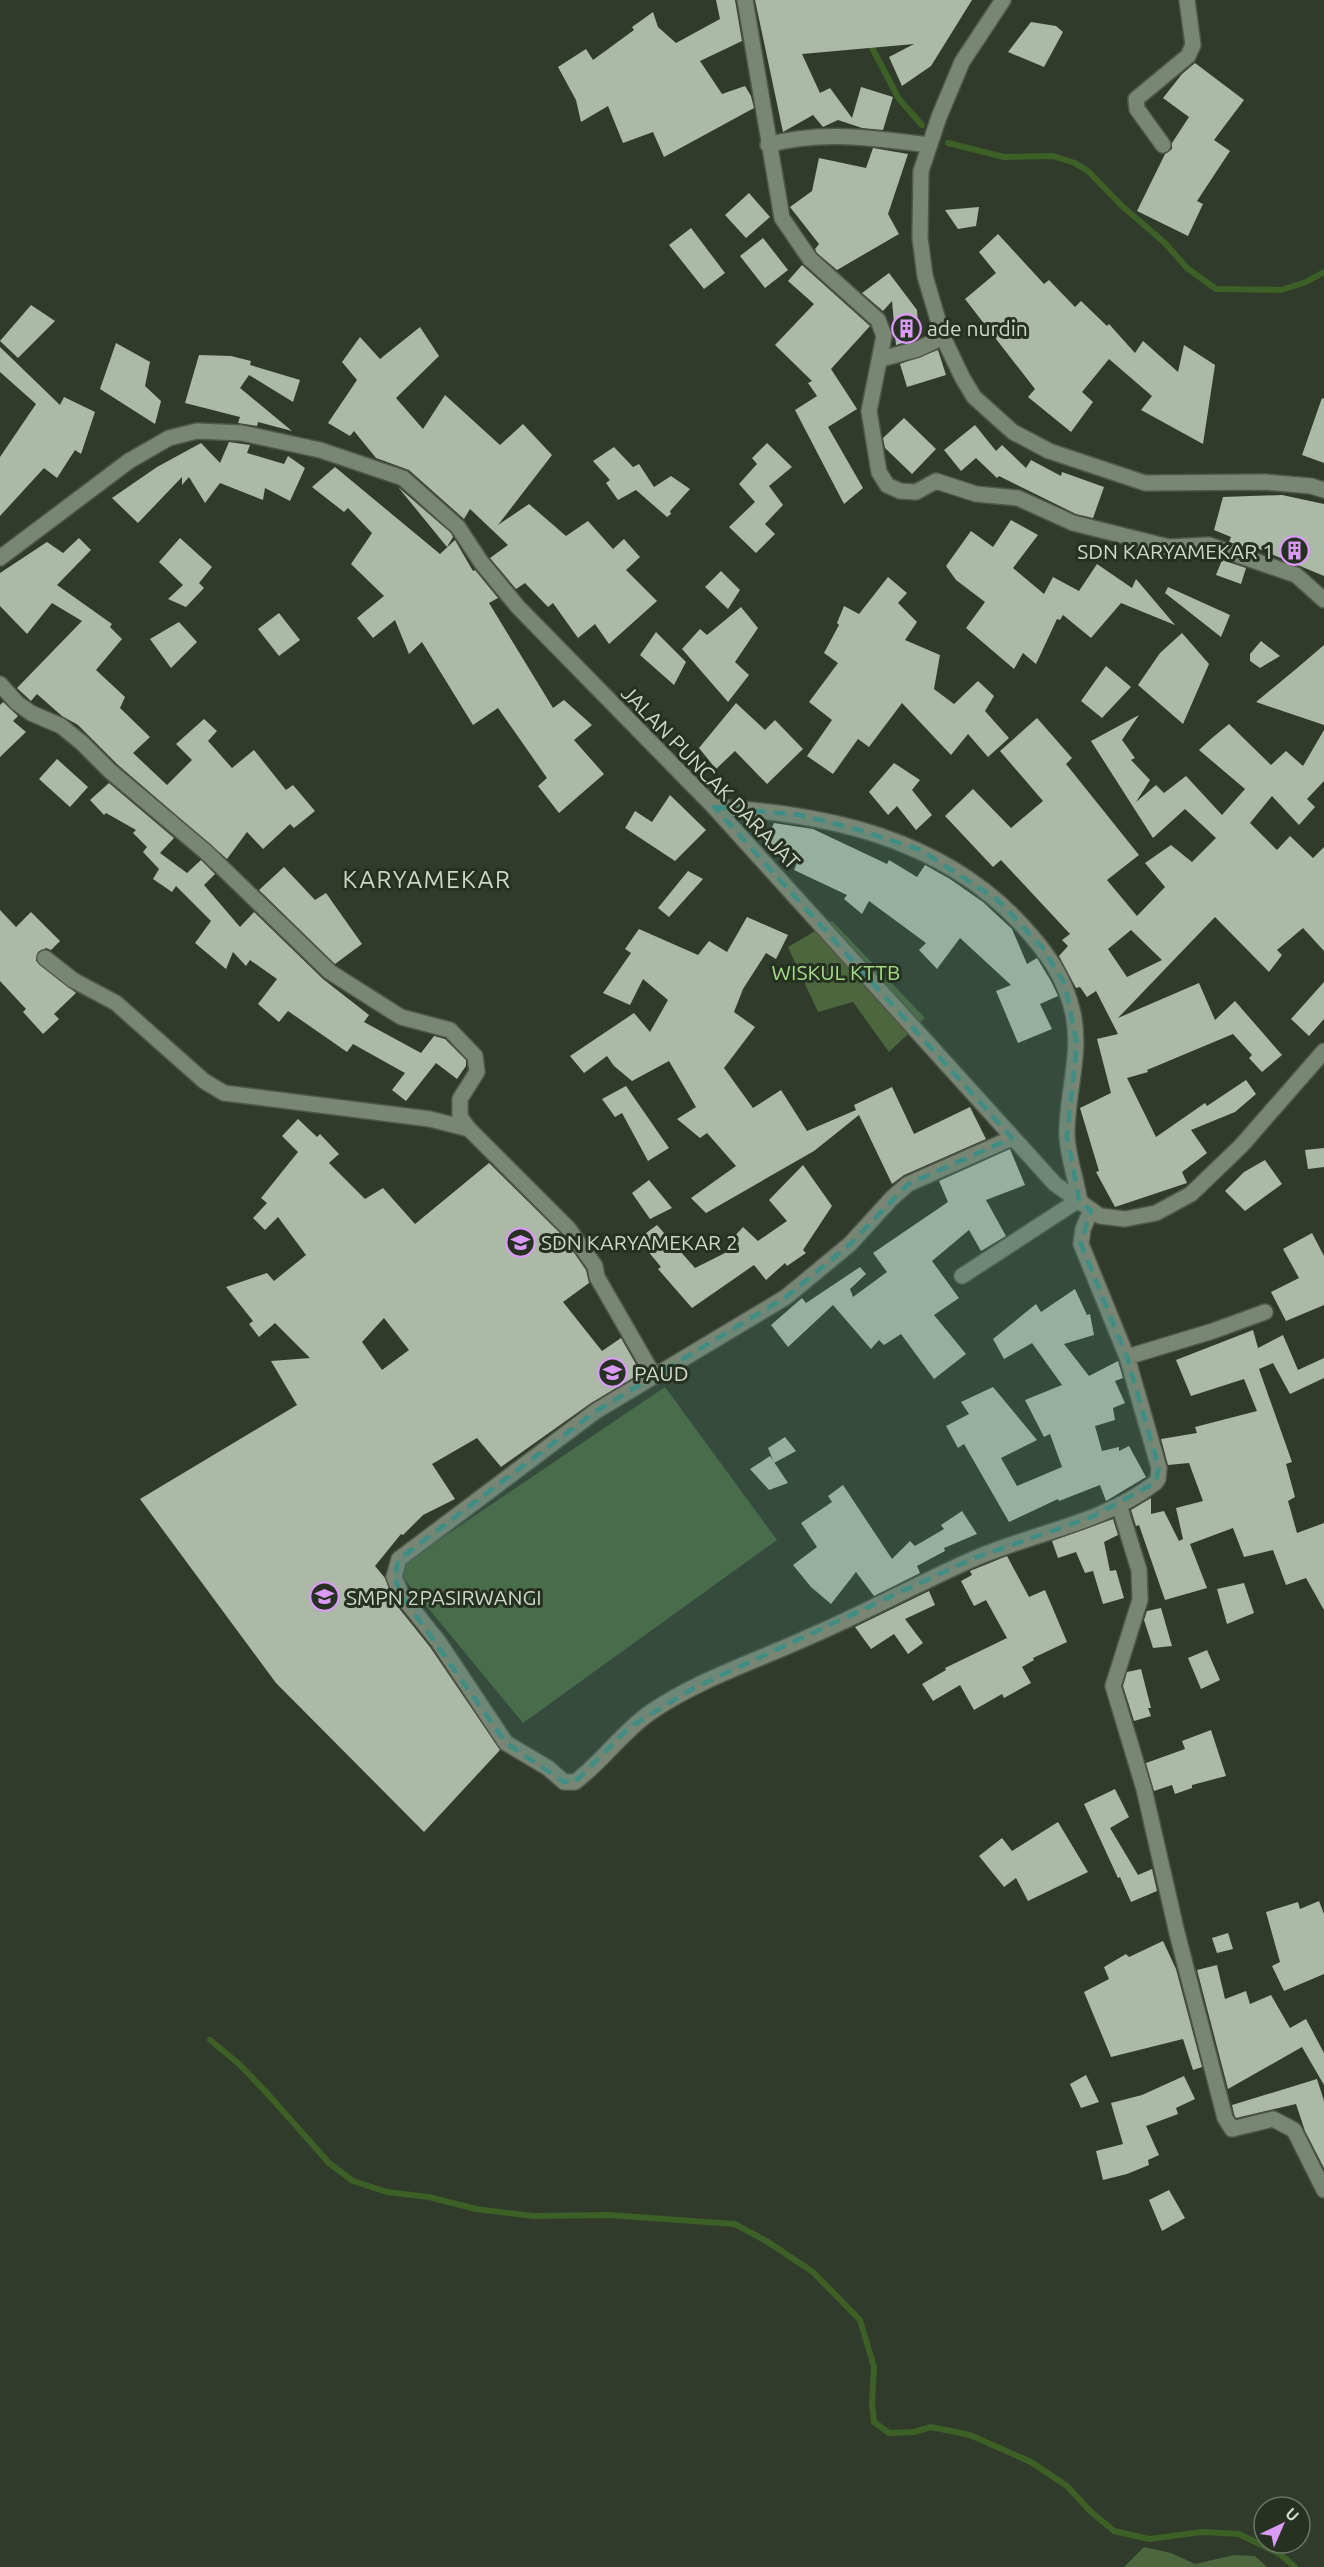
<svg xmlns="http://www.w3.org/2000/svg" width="1324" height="2567" viewBox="0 0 1324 2567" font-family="Ubuntu,sans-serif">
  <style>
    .green { fill: #4c663d }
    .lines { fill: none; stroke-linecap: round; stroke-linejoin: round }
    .stream { stroke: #3c6026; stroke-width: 6 }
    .building { fill: #acb9a6; fill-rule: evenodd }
    .minor-casing { stroke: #50584b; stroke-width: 18 }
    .tertiary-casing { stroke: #50584b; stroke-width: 18 }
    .minor { stroke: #7a8674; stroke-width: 15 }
    .tertiary { stroke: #7a8674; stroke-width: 15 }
    .marked { fill: #3f8e86; fill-opacity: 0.2; stroke: #3f8e86; stroke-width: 4.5; stroke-dasharray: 12 8; stroke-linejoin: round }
    .labels { text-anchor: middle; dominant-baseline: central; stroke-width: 6; stroke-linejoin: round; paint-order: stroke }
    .poi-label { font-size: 21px; fill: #cfd6cc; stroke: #273122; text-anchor: start }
    .street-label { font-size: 21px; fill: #cfd6cc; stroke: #273122 }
    .park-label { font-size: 21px; fill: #a5db87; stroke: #273122 }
    .quarter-label { font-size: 24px; letter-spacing: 1.5px; fill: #cad7c3; stroke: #273122 }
  </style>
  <rect width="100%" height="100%" fill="#313b2c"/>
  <path class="green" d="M832 921 925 1018 889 1052 853 1002 818 1012 788 947Z
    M665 1387 777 1540 523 1723 396 1569Z
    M1144 2547 1171 2553 1195 2564 1234 2555 1255 2556 1267 2567H1124Z"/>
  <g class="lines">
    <path class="stream" d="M869 42 899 99 922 125
      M948 143 1004 157 1053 156 1075 163 1089 172 1122 206 1165 243 1187 268 1216 289 1281 290 1306 282 1324 272
      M210 2040 239 2064 266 2092 329 2163 353 2181 387 2192 429 2197 476 2209 533 2216 609 2215 735 2224 768 2242 813 2272 860 2320 874 2367 872 2403 874 2422 889 2433 914 2432 931 2427 970 2435 1031 2462 1067 2486 1090 2511 1114 2531 1149 2539 1202 2532 1239 2534 1280 2554 1295 2567"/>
  </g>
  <path class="building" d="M716 0H735L742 41 700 61 722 94 745 86 751 96 754 108 664 157 653 132 623 143 608 106 581 122 576 100 558 67 586 49 593 60 634 30 632 27 653 12 658 27 676 43 720 19Z
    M755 0H972L931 66 902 86 889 57 914 44 802 54 820 93 830 88 852 118 861 87 893 97 883 130 862 128 838 120 823 127 813 115 783 132Z
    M1031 22 1056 26 1063 32 1044 67 1008 52Z
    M1195 63 1244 100 1214 140 1230 151 1197 201 1203 204 1188 236 1137 211 1165 154 1172 149V143L1189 117 1163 98 1182 74Z
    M873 148 908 154 888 214 899 234 837 270 817 253 815 249 819 244 790 207 812 191 819 158 866 168Z
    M749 193 770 217 746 238 725 215Z
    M979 207 976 226 958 229 945 210Z
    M691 228 725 273 704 289 669 245Z
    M998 234 1044 284 1049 280 1075 307 1081 301 1107 326 1109 324 1135 353 1143 341 1178 372 1184 345 1215 365 1203 444 1141 410 1152 396 1109 359 1082 392 1093 402 1071 432 1028 397 1035 389 965 299 996 273 979 252Z
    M763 238 788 270 765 288 740 256Z
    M802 265 870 326 831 369 857 409 828 427 863 488 844 504 795 410 817 396 808 383 812 381 775 345 814 304 788 281Z
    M889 273 917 310 919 338 896 345 892 301 883 311 862 293Z
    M31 305 55 321 18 358 0 341Z
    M420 327 439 356 396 398 423 429 445 395 500 445 523 424 552 455 498 525 529 504 566 536 588 521 613 549 624 539 640 557 626 570 657 601 609 644 595 624 578 638 553 603 548 607 525 583 516 589 490 558 508 545 470 509 464 519 409 470 376 458 354 431 350 436 328 423 357 380 342 362 360 337 380 359Z
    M116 343 150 362 145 386 161 401 155 424 100 389Z
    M0 347 60 405 64 397 95 412 81 454 75 450 57 478 44 468 0 516V457L36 404 0 372Z
    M938 350 946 375 907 387 900 364Z
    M199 355 231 356 251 361 250 365 300 380 293 402 249 375 240 388 292 431 258 422 257 426 238 423 240 417 185 403Z
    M1322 398 1324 399V463L1302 455Z
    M904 418 936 449 912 474 885 448 883 438Z
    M975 425 996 451 1002 445 1026 468 1031 460 1061 476 1062 472 1104 487 1093 518 1076 514 999 476 997 478 976 458 961 471 944 450Z
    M229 442 250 445 247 453 284 464 288 456 305 468 290 501 265 488 263 500 220 483 205 503 189 477 182 485V477L138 523 112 498 157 467 201 443 220 463Z
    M767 443 792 467 769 486 783 505 765 524 775 534 756 553 729 527 755 502 739 484 757 464 752 458Z
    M614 447 633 467 639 464 654 487 671 476 690 489 670 511 671 514 667 517 636 490 618 500 606 483 610 480 593 461Z
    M335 467 440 554 455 540 473 571 475 570 498 598 489 603 553 708 564 700 592 725 574 740 604 774 559 813 538 786 547 778 498 708 473 725 422 642 409 654 395 620 373 638 357 618 384 596 351 564 372 533 348 508 344 512 312 487Z
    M398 487 451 533 453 537 447 547Z
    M1282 495 1324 504V576L1252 546 1251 549 1229 542 1231 537 1214 530 1223 497Z
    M1011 520 1038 535 1013 568 1044 594 1053 577 1079 591 1097 564 1132 588 1136 579 1175 625 1121 603 1091 638 1063 615 1060 620 1057 619 1036 664 1023 653 1014 669 966 628 985 602 956 580 946 566 971 531 993 547Z
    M79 538 91 550 57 585 112 624 110 627 122 639 96 670 125 697 120 708 150 737 133 753 167 785 192 760 176 744 204 719 217 731 208 741 232 768 254 750 286 790 293 785 315 811 294 828 290 824 263 849 247 832 227 859 117 764 78 725 62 716 37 694 31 701 17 688 82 621 52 603 27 634 0 606V573L47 542 63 553Z
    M180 538 212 567 199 583 204 588 186 607 168 599 183 585 159 562Z
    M1222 560 1246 568 1241 584 1216 575Z
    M721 571 740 590 728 609 705 587Z
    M888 577 907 593 898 603 917 622 905 640 940 655 934 689 954 704 978 681 994 696 985 711 1009 738 988 757 968 734 951 755 902 703 869 747 858 739 833 774 807 756 832 720 809 702 838 663 824 653 839 625 837 623 844 606 859 614Z
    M1168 587 1230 615 1221 637 1165 593Z
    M741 607 758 628 735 662 749 675 728 702 682 649 700 629 707 635Z
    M279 613 300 640 279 656 258 629Z
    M179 622 197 642 171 668 150 639Z
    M656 632 686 662 674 685 640 655Z
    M1182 633 1209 664 1183 724 1138 685 1160 653Z
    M1261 641 1280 656 1260 668 1250 661V654Z
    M1324 645V725L1256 702 1296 669Z
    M1106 666 1131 687 1102 718 1081 701Z
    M3 702 18 716 13 721 26 732 0 757V705Z
    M736 703 765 730 775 720 803 749 767 784 735 751 716 769 699 748Z
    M1139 715 1122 740 1135 758 1131 760 1150 780 1136 802 1156 785 1164 793 1186 776 1222 815 1245 789 1199 750 1212 738 1229 724 1271 765 1286 751 1303 766 1324 730V781L1307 799 1315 807 1299 825 1272 796 1250 823 1277 850 1290 836 1313 858 1324 847V951L1303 928 1277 950 1282 955 1269 972 1215 917 1118 1018 1199 983 1215 1020 1235 1001 1282 1055 1262 1072 1249 1058 1252 1055 1233 1034 1147 1070 1148 1072 1127 1078 1156 1137 1205 1103 1207 1106 1246 1080 1256 1094 1235 1112 1191 1130 1207 1153 1182 1172 1187 1183 1115 1207 1096 1172 1099 1171 1080 1108 1111 1093 1097 1039 1118 1034 1096 991 1087 997 1080 987 1076 988 1059 956 1068 946 1062 940 1070 934 1001 860 993 867 945 816 973 789 1011 828 1043 801 1000 751 1037 718 1072 758 1066 764 1139 855 1107 880 1137 916 1165 887 1145 863 1171 845 1192 862 1216 838 1185 809 1153 838 1091 741ZM1131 930 1162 960 1127 977 1108 949Z
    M57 759 88 787 70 807 39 779Z
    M894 763 920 780 912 790 932 815 916 830 897 806 888 815 869 792Z
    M109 783 174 838 160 853 187 873 201 860 215 874 204 885 240 927 254 912 323 979 369 1015 364 1022 421 1053 434 1036 445 1039 466 1060V1066L457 1079 436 1063 406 1101 392 1090 405 1073 353 1044 347 1052 288 1011 279 1022 258 1004 277 979 250 960 246 966 233 952 226 969 195 943 211 921 176 886 172 892 153 879 159 869 143 852 147 847 133 833 136 830 106 813 104 815 90 800Z
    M670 795 706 830 675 861 625 828 635 811 652 822Z
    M774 823 813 829 887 864 889 860 917 877 925 865 950 879 983 902 1012 929 1027 964 1037 958 1051 981 1058 996 1040 1004 1052 1029 1018 1043 996 991 1011 985 960 938 937 969 919 950 926 943 869 901 862 914 844 899 847 895 794 870 799 858 766 841Z
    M284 867 315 900 326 893 362 944 335 964 259 890Z
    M688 871 703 879 669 917 658 908Z
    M0 910 16 927 31 912 60 941 51 950 46 948 38 952 36 961 76 993 54 1014 59 1019 43 1034 23 1012 26 1009 0 981Z
    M747 917 788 935 776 959 766 953 743 989 734 1012 755 1027 724 1068 753 1108 781 1090 807 1131 856 1110 854 1105 892 1087 914 1134 970 1107 986 1139 904 1175 892 1184 859 1115 814 1151 706 1213 691 1198 736 1166 707 1133 700 1138 677 1119 696 1107 669 1061 632 1081 614 1066 607 1056 584 1073 570 1056 634 1013 650 1032 668 1000 643 979 630 1005 603 993 631 953 625 949 639 929 698 955 709 941 727 952Z
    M1324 982V1019L1309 1036 1291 1019Z
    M626 1086 669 1148 648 1161 622 1113 615 1117 602 1099Z
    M298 1119 317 1137 320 1134 339 1154 329 1163 365 1199 383 1188 415 1224 489 1163 561 1234 586 1270 589 1283 563 1302 602 1351 621 1338 641 1373 591 1403 501 1467 477 1438 432 1464 455 1499 423 1515 403 1535 401 1534 375 1566 385 1578 394 1602 430 1647 500 1750 424 1832 276 1683 140 1499 297 1405 271 1361 310 1358 275 1323 259 1337 249 1324 253 1321 226 1287 267 1273 274 1281 306 1255 278 1217 265 1230 253 1218 267 1203 261 1198 298 1152 282 1136ZM384 1318 409 1350 382 1370 362 1342Z
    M1324 1148V1167L1308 1169 1305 1150Z
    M1010 1149 1025 1185 986 1200 1006 1236 981 1251 969 1230 932 1261 959 1298 934 1315 966 1354 934 1379 901 1334 884 1345 879 1340 871 1349 833 1305 788 1347 771 1325 802 1298 806 1303 860 1267 866 1274 850 1289 853 1297 887 1272 873 1253 948 1202 939 1181Z
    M1265 1160 1282 1184 1245 1211 1225 1191 1244 1172Z
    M803 1165 832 1206 803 1250 806 1253 787 1266 785 1263 766 1280 754 1265 692 1308 658 1269 661 1267 638 1239 657 1225 695 1268 739 1246 733 1238 743 1227 758 1241 787 1221 769 1200Z
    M649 1180 672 1208 650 1219 632 1193Z
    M1312 1233 1324 1256V1305L1286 1321 1271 1292 1299 1278 1283 1249Z
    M1075 1289 1087 1315 1090 1314 1094 1335 1064 1344 1089 1376 1118 1361 1123 1378 1115 1381 1125 1403 1113 1408 1115 1420 1095 1426 1102 1451 1119 1447V1451L1129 1446 1146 1477 1106 1501 1100 1485 1059 1501 1058 1499 1009 1522 964 1444 958 1448 946 1426 969 1414 961 1402 993 1387 1037 1440 1001 1458 1017 1486 1062 1467 1050 1434 1044 1437 1025 1400 1062 1385 1032 1343 1004 1359 993 1339 1036 1304 1041 1312Z
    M1253 1330 1258 1348 1283 1335 1298 1370 1324 1358V1378L1290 1394 1273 1363 1259 1369 1292 1462 1286 1464 1295 1497 1288 1501 1297 1533 1324 1523V1610L1306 1578 1286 1585 1273 1550 1244 1557 1233 1528 1190 1544 1207 1588 1165 1600 1139 1525 1136 1526 1131 1510 1151 1498V1514L1164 1511 1179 1541 1183 1539 1176 1508 1203 1501 1189 1463 1168 1465 1161 1439 1197 1433 1195 1427 1257 1411 1244 1379 1191 1396 1176 1360Z
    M785 1437 796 1451 774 1463 768 1448Z
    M770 1456 788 1483 769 1490 750 1469Z
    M843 1485 892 1559 910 1541 915 1546 944 1529 941 1525 962 1511 977 1534 944 1548 945 1551 917 1566 920 1573 874 1596 856 1572 831 1604 811 1587 793 1565 817 1547 801 1523 832 1502 828 1496Z
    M1113 1519 1118 1535 1104 1542 1110 1571 1116 1570 1124 1598 1103 1604 1093 1571 1085 1573 1076 1552 1058 1558 1052 1541Z
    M1007 1556 1029 1597 1045 1590 1067 1642 1033 1658 1034 1660 1022 1667 1031 1683 1004 1698 1002 1694 974 1710 960 1685 933 1701 922 1684 946 1670 945 1668 1007 1638 986 1600 974 1606 961 1581 972 1575 970 1571Z
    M1244 1583 1254 1613 1227 1624 1217 1589Z
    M929 1591 935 1605 905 1619 923 1643 908 1654 894 1634 871 1649 855 1627Z
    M1161 1608 1172 1646 1153 1648 1144 1620 1147 1611Z
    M1207 1650 1220 1680 1201 1689 1188 1658Z
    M1141 1669 1151 1708H1148L1151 1716 1134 1721 1123 1686 1127 1672Z
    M1211 1730 1226 1776 1192 1785V1788L1175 1794 1172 1785 1154 1791 1146 1763 1185 1749 1182 1741Z
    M1115 1789 1129 1817 1110 1828 1138 1875 1152 1869 1157 1891 1131 1902 1120 1877 1118 1878 1084 1804Z
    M1058 1822 1088 1872 1028 1901 1016 1878 1004 1887 979 1856 1002 1838 1012 1851Z
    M1319 1901 1324 1914V1974L1284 1991 1272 1966 1280 1962 1266 1912 1298 1902 1300 1909Z
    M1228 1933 1233 1949 1217 1953 1212 1938Z
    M1163 1941 1176 1969 1202 2067 1193 2070 1183 2039 1111 2057 1084 1992 1109 1979 1104 1967 1126 1954 1129 1957Z
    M1217 1965 1225 1999 1246 1991 1250 2004 1271 1995 1290 2028 1306 2019 1324 2053V2085L1302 2047 1228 2089 1197 1970Z
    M1086 2075 1099 2102 1081 2108 1070 2084Z
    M1184 2076 1195 2099 1176 2108 1178 2114 1146 2126 1159 2155 1148 2160 1149 2165 1127 2174 1103 2180 1096 2151 1123 2144 1111 2103 1142 2095Z
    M1317 2079 1324 2101V2168L1305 2131 1296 2104 1236 2118 1234 2114 1232 2105Z
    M1169 2190 1185 2218 1162 2231 1149 2200Z"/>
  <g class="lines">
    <defs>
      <path id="minor" d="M745 0 782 218 810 259 878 320 884 336 869 411 879 472 887 485 900 491 916 492 936 481 976 494 1018 498 1073 523 1169 547 1209 545 1296 575 1324 600
        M768 145C820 130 876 138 929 145
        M1163 145 1137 109 1136 99 1188 56 1193 45 1187 0
        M881 359 918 349 943 337
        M0 684 17 703 31 713 61 726 82 743 110 771 206 852 330 972 401 1017 450 1030 475 1056 477 1072 460 1099V1117L469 1129
        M714 807C828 814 941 838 1021 924 1046 951 1065 977 1073 1013 1082 1055 1066 1095 1067 1136 1068 1158 1077 1181 1080 1203
        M45 958 73 980 116 1003 204 1081 224 1093 430 1119 469 1129 568 1228 595 1266 597 1277 654 1376
        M1012 1138 908 1184 892 1198 850 1244 786 1297 596 1411 399 1559 394 1577 402 1596 438 1641 506 1743 548 1768 564 1782H575C603 1761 622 1732 651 1712 699 1679 759 1660 811 1636 865 1613 917 1584 971 1560 1031 1533 1102 1524 1155 1483L1158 1479 1159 1468 1127 1357 1081 1244 1083 1229 1091 1210
        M962 1276 1077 1201
        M1127 1357 1213 1331 1265 1312
        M1119 1505 1139 1570 1140 1600 1113 1686 1144 1789 1177 1933 1225 2118 1232 2129 1273 2119 1294 2130 1324 2190"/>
      <path id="tertiary" d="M1003 0 962 62 939 117 921 171 920 238 925 276 943 337 962 377 974 397 1013 432 1049 451 1145 483 1265 482 1311 486 1324 490
        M0 558 129 461 169 438 197 431 242 433 320 450 403 478 458 527 481 562 518 607 714 807 1055 1184 1100 1216 1125 1219 1156 1213 1191 1194 1241 1146 1324 1051"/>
    </defs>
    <use href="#minor" class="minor-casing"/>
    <use href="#tertiary" class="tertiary-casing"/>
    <use href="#minor" class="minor"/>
    <use href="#tertiary" class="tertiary"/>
  </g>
  <path class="marked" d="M714 807 801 815 856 829 921 850 998 900 1042 947 1065 984 1077 1044 1067 1137 1080 1203 1091 1210 1081 1244 1127 1357 1159 1468 1155 1483 1092 1517 972 1559 694 1688 630 1727 575 1782H564L506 1743 402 1596 394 1577 399 1559 596 1411 786 1297 850 1244 908 1184 1012 1138Z"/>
  <defs>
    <symbol id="building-ring" viewBox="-11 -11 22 22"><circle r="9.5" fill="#273122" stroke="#da9af6" stroke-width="1.5"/><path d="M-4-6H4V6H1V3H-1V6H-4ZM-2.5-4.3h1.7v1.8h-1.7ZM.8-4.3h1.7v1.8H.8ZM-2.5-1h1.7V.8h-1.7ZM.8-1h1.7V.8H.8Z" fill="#da9af6"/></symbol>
    <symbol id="university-ring" viewBox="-11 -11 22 22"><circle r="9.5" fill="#273122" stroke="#da9af6" stroke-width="1.5"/><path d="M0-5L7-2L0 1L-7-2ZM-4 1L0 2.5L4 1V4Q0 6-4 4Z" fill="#da9af6"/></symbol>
  </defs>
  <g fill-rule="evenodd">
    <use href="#building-ring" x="890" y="312" width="33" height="33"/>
    <use href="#building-ring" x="1278" y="534" width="33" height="33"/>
    <use href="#university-ring" x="504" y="1226" width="33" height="33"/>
    <use href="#university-ring" x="596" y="1356" width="33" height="33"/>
    <use href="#university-ring" x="308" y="1580" width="33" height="33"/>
  </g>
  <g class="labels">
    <g class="poi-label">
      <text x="927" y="328">ade nurdin</text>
      <text x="1274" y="551" text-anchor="end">SDN KARYAMEKAR 1</text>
      <text x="541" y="1242">SDN KARYAMEKAR 2</text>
      <text x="634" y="1373">PAUD</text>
      <text x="346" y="1597">SMPN 2PASIRWANGI</text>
    </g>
    <g class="street-label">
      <text transform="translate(711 777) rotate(46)">JALAN PUNCAK DARAJAT</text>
    </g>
    <g class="park-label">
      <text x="836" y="972">WISKUL KTTB</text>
    </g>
    <g class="quarter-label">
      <text x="427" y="879">KARYAMEKAR</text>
    </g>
  </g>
  <g transform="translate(1282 2525) rotate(44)"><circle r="28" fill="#273122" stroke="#6a7366" stroke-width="1.5"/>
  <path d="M0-4.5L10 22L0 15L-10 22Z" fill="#da9af6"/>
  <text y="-9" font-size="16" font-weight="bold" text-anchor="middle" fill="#cfd6cc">U</text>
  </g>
</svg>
